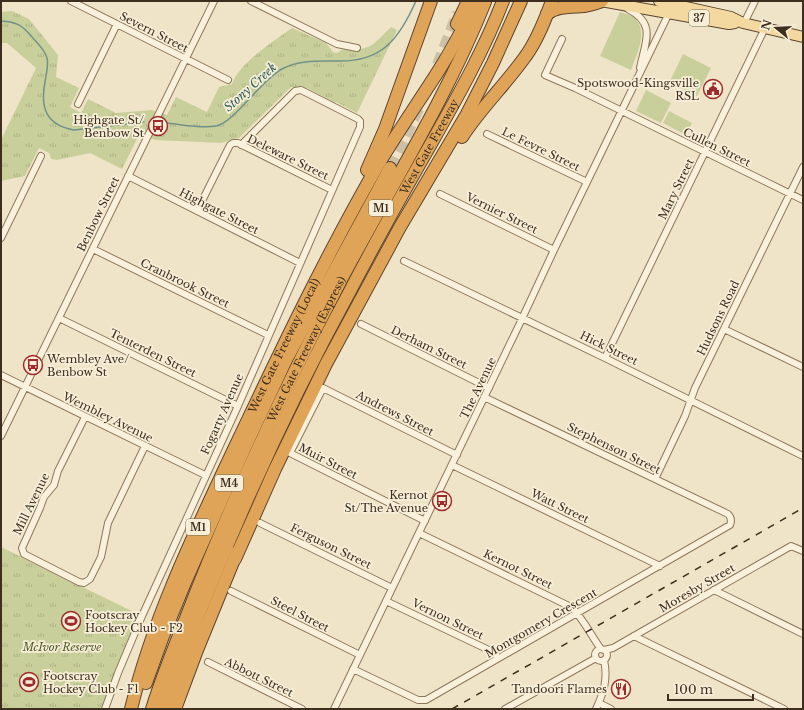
<svg xmlns="http://www.w3.org/2000/svg" width="804" height="710" viewBox="0 0 804 710" font-family="'Libre Baskerville',serif">
  <style>
    .green { fill: #c9cf9b }
    .park { fill: url(#park-tufts) }
    .lines { fill: none; stroke-linecap: round; stroke-linejoin: round }
    .stream { stroke: #6f938a; stroke-width: 1.5 }
    .highway-tunnel { stroke: #ccc0a6; stroke-width: 12; stroke-dasharray: 12 6; stroke-linecap: butt }
    .street-casing { stroke: #8d765c; stroke-width: 8 }
    .primary-casing { stroke: #5b4430; stroke-width: 12 }
    .highway-casing { stroke: #5b4430; stroke-width: 14 }
    .street { stroke: #faf1dc; stroke-width: 6 }
    .primary { stroke: #f3d9a0; stroke-width: 10 }
    .highway { stroke: #e0a458; stroke-width: 12 }
    .rail { stroke: #3d2e20; stroke-width: 1.5; stroke-dasharray: 7 7; stroke-linecap: butt }
    .labels { text-anchor: middle; dominant-baseline: central; stroke-width: 3.5; stroke-linejoin: round; paint-order: stroke }
    .shield { fill: #f7eed8; stroke: #756857; stroke-width: 1 }
    .shield-label { font-size: 10px; font-weight: bold; fill: #3d2e20 }
    .street-label { font-size: 11px; fill: #3d2e20; stroke: #f7eed8 }
    .poi-label { font-size: 11px; fill: #3d2e20; stroke: #f7eed8; text-anchor: end }
    .park-label { font-size: 11px; font-style: italic; fill: #4d5a26; stroke: #f7eed8 }
    .water-label { font-size: 12px; font-style: italic; fill: #2f5d5a; stroke: #f7eed8 }
  </style>
  <defs>
    <pattern id="park-tufts" width="24" height="20" patternUnits="userSpaceOnUse"><rect width="24" height="20" fill="#c9cf9b"/><path d="M3 7l-1-3M5 7V3M7 7l1-3M15 17l-1-3M17 17v-4M19 17l1-3" fill="none" stroke="#aeb285"/></pattern>
  </defs>
  <rect width="100%" height="100%" fill="#f0e4c8"/>
  <path class="green" d="M620 12C623 13 629 14 632 16 650 28 637 54 631 70L600 56Z
    M683 54 711 68 697 96 669 83Z
    M646 90 671 103 661 123 636 111Z
    M669 111 692 123 686 135 663 123Z"/>
  <path class="park" d="M12 11 29 19 58 55 56 77 79 88 70 107 81 113 88 99 116 113 152 110 167 115 176 97 207 112 219 87 232 84C239 63 274 41 292 28L326 43 333 52 337 53 343 49C372 51 372 45 391 27L397 30 357 113 336 102 335 103 307 88 291 87 239 138 221 143 155 140 140 133 122 169 90 153 57 160 51 159 49 153 39 148 25 176 1 181V140L36 68 7 43H1V12Z
    M1 547 142 616 105 709H1Z"/>
  <g class="lines">
    <path class="stream" d="M1 21C17 22 22 25 32 37 37 43 45 50 47 58 49 65 46 74 45 82 40 108 46 125 74 130L144 122
      M165 123C180 124 201 129 216 126 234 123 262 79 282 69 298 60 317 61 335 61 382 63 399 39 416 1"/>
    <path class="highway-tunnel" d="M438 65 458 13
      M390 168 419 107
      M405 180 422 144"/>
    <defs>
      <path id="street" d="M71 1 228 80
        M251 1 337 44 357 48
        M628 9C657 24 645 42 640 68
        M744 23 755 1
        M562 39 545 75 575 88 803 200
        M78 104 117 24
        M487 134 587 182
        M128 176 300 263
        M440 194 554 250
        M197 211 230 145 233 143H238L332 190
        M1 238 41 156
        M93 249 268 335
        M404 261 605 358 803 456
        M59 318 238 406
        M361 324 489 388
        M724 329 803 367
        M605 358 765 28
        M1 375 205 475
        M85 417 58 471 54 485 44 497 40 508 22 548 24 554 26 555 79 582 84 583 90 579 101 557 108 523 145 446
        M1 436 214 1
        M452 465 660 566
        M655 479 685 416 695 388 803 167
        M425 521 290 453 323 388 457 455
        M260 523 392 588
        M419 533 571 607C584 619 591 636 601 649
        M714 590 803 634
        M231 591 360 655
        M386 601 493 652 498 658
        M634 636 784 709
        M595 655a6 6 0 1 1 12 0a6 6 0 1 1-12 0Z
        M604 650 613 648 791 546 803 551
        M208 662 302 709
        M353 669 418 700H426L730 525C732 520 731 517 728 514L484 397
        M599 703 611 709
        M105 709 118 673 142 616 238 406 360 127V121L358 119 301 90 295 91 241 145
        M334 709 520 323 554 250 670 11
        M505 709 596 658
        M596 709C604 692 608 678 604 660"/>
      <path id="primary" d="M601 1 729 24 735 23
        M659 1 731 17 743 23 803 37"/>
      <g id="highway">
        <path d="M547 14C557 6 571 7 584 6 590 5 596 3 602 1"/>
        <path d="M457 24 468 1"/>
        <path d="M462 137C480 109 505 85 525 57 537 41 545 20 552 1"/>
        <path d="M367 170 385 129 431 1"/>
        <path d="M235 559 275 469 326 364 400 227 467 114 493 63 521 1"/>
        <path d="M146 683 163 636 186 580 247 443 286 360 390 168"/>
        <path id="s1" d="M131 709C153 618 195 532 235 447 281 350 327 253 381 160 399 130 420 100 439 70 453 48 465 24 478 1"/>
        <path id="s2" d="M152 709C162 677 175 645 188 613 232 499 285 387 342 278 391 186 446 99 485 2"/>
        <path id="s3" d="M163 709C215 565 277 425 350 291 376 241 404 191 432 142 458 96 484 50 503 1"/>
        <path d="M175 709 197 650 237 552"/>
      </g>
    </defs>
    <use href="#street" class="street-casing"/>
    <use href="#primary" class="primary-casing"/>
    <use href="#highway" class="highway-casing"/>
    <use href="#street" class="street"/>
    <use href="#primary" class="primary"/>
    <use href="#highway" class="highway"/>
    <path class="rail" d="M452 709 803 508"/>
  </g>
  <defs>
    <symbol id="civic-ring" viewBox="-11 -11 22 22"><circle r="9.5" fill="#f7eed8" stroke="#9e2a2b" stroke-width="1.5"/><path d="M-.6-6.5H3V-4.5H.6V-3L4-1V1h2V6H-6V1h2V-1L-.6-3ZM-1.2 2.5V6h2.4V2.5Z" fill="#9e2a2b"/></symbol>
    <symbol id="bus-ring" viewBox="-11 -11 22 22"><circle r="9.5" fill="#f7eed8" stroke="#9e2a2b" stroke-width="1.5"/><path d="M-5-6H5V4H4V6H2V4H-2V6H-4V4H-5ZM-3.5-4V0h7V-4ZM-3.5 1.2v1.5H-2V1.2ZM2 1.2v1.5H3.5V1.2Z" fill="#9e2a2b"/></symbol>
    <symbol id="stadium-ring" viewBox="-11 -11 22 22"><circle r="9.5" fill="#f7eed8" stroke="#9e2a2b" stroke-width="1.5"/><path d="M0-5a6.5 5 0 1 0 0 10a6.5 5 0 1 0 0-10ZM-3.5-1.8h7v3.6h-7Z" fill="#9e2a2b"/></symbol>
    <symbol id="restaurant-ring" viewBox="-11 -11 22 22"><circle r="9.5" fill="#f7eed8" stroke="#9e2a2b" stroke-width="1.5"/><path d="M-5-6h1v4h1v-4h1v4h1v-4h1v5L-1.5 .5V6h-2V.5L-5-1ZM5-6V6H3V1.5H1.5Q1.5-4 5-6Z" fill="#9e2a2b"/></symbol>
  </defs>
  <g fill-rule="evenodd">
    <use href="#civic-ring" x="702" y="78" width="22" height="22"/>
    <use href="#bus-ring" x="147" y="115" width="22" height="22"/>
    <use href="#bus-ring" x="22" y="354" width="22" height="22"/>
    <use href="#bus-ring" x="431" y="490" width="22" height="22"/>
    <use href="#stadium-ring" x="60" y="610" width="22" height="22"/>
    <use href="#stadium-ring" x="18" y="671" width="22" height="22"/>
    <use href="#restaurant-ring" x="610" y="678" width="22" height="22"/>
  </g>
  <g class="labels">
    <g class="shield">
      <rect x="689" y="10" width="20" height="16" rx="3"/>
      <rect x="369" y="200" width="24" height="16" rx="3"/>
      <rect x="215" y="475" width="28" height="16" rx="3"/>
      <rect x="186" y="519" width="24" height="16" rx="3"/>
    </g>
    <g class="shield-label">
      <text x="699" y="18">37</text>
      <text x="381" y="208">M1</text>
      <text x="229" y="483">M4</text>
      <text x="198" y="527">M1</text>
    </g>
    <g class="street-label">
      <text transform="translate(154 32) rotate(27)">Severn Street</text>
      <text stroke="none"><textPath href="#s3" startOffset="623">West Gate Freeway</textPath></text>
      <text transform="translate(717 147) rotate(26)">Cullen Street</text>
      <text transform="translate(541 149) rotate(26)">Le Fevre Street</text>
      <text transform="translate(288 157) rotate(26)">Deleware Street</text>
      <text transform="translate(676 189) rotate(-64)">Mary Street</text>
      <text transform="translate(219 211) rotate(27)">Highgate Street</text>
      <text transform="translate(502 213) rotate(26)">Vernier Street</text>
      <text transform="translate(98 214) rotate(-64)">Benbow Street</text>
      <text transform="translate(185 283) rotate(26)">Cranbrook Street</text>
      <text transform="translate(718 318) rotate(-64)">Hudsons Road</text>
      <text stroke="none"><textPath href="#s1" startOffset="395">West Gate Freeway (Local)</textPath></text>
      <text transform="translate(429 347) rotate(26)">Derham Street</text>
      <text transform="translate(609 348) rotate(26)">Hick Street</text>
      <text stroke="none"><textPath href="#s2" startOffset="392">West Gate Freeway (Express)</textPath></text>
      <text transform="translate(153 353) rotate(26)">Tenterden Street</text>
      <text transform="translate(478 388) rotate(-64)">The Avenue</text>
      <text transform="translate(395 413) rotate(27)">Andrews Street</text>
      <text transform="translate(222 414) rotate(-66)">Fogarty Avenue</text>
      <text transform="translate(108 417) rotate(26)">Wembley Avenue</text>
      <text transform="translate(614 448) rotate(26)">Stephenson Street</text>
      <text transform="translate(328 461) rotate(27)">Muir Street</text>
      <text transform="translate(31 504) rotate(-64)">Mill Avenue</text>
      <text transform="translate(560 506) rotate(26)">Watt Street</text>
      <text transform="translate(331 546) rotate(26)">Ferguson Street</text>
      <text transform="translate(518 569) rotate(26)">Kernot Street</text>
      <text transform="translate(697 588) rotate(-30)">Moresby Street</text>
      <text transform="translate(300 614) rotate(27)">Steel Street</text>
      <text transform="translate(448 619) rotate(26)">Vernon Street</text>
      <text transform="translate(541 623) rotate(-30)">Montgomery Crescent</text>
      <text transform="translate(259 677) rotate(26)">Abbott Street</text>
    </g>
    <g class="poi-label">
      <text x="699" y="83">Spotswood-Kingsville<tspan x="699" dy="13">RSL</tspan></text>
      <text x="144" y="120">Highgate St/<tspan x="144" dy="13">Benbow St</tspan></text>
      <text x="47" y="359" text-anchor="start">Wembley Ave/<tspan x="47" dy="13">Benbow St</tspan></text>
      <text x="428" y="495">Kernot<tspan x="428" dy="13">St/The Avenue</tspan></text>
      <text x="85" y="615" text-anchor="start">Footscray<tspan x="85" dy="13">Hockey Club - F2</tspan></text>
      <text x="43" y="676" text-anchor="start">Footscray<tspan x="43" dy="13">Hockey Club - F1</tspan></text>
      <text x="607" y="689">Tandoori Flames</text>
    </g>
    <g class="park-label">
      <text x="62" y="647">McIvor Reserve</text>
    </g>
    <g class="water-label">
      <text transform="translate(250 87) rotate(-42)">Stony Creek</text>
    </g>
  </g>
  <rect width="804" height="710" fill="none" stroke="#3d2e20" stroke-width="4"/>
  <g transform="translate(776 28) rotate(288)" stroke="#f7eed8" stroke-width="3" paint-order="stroke">
  <path d="M0-3L7 15L0 10L-7 15Z" fill="#3d2e20"/>
  <text y="-6" font-size="11" font-weight="bold" text-anchor="middle" fill="#3d2e20">N</text>
  </g>
  <path d="M668 694v6h85v-6" fill="none" stroke="#3d2e20" stroke-width="2"/>
  <text x="674" y="694" font-size="12" fill="#3d2e20" stroke="#f7eed8" stroke-width="3" paint-order="stroke">100 m</text>
</svg>
